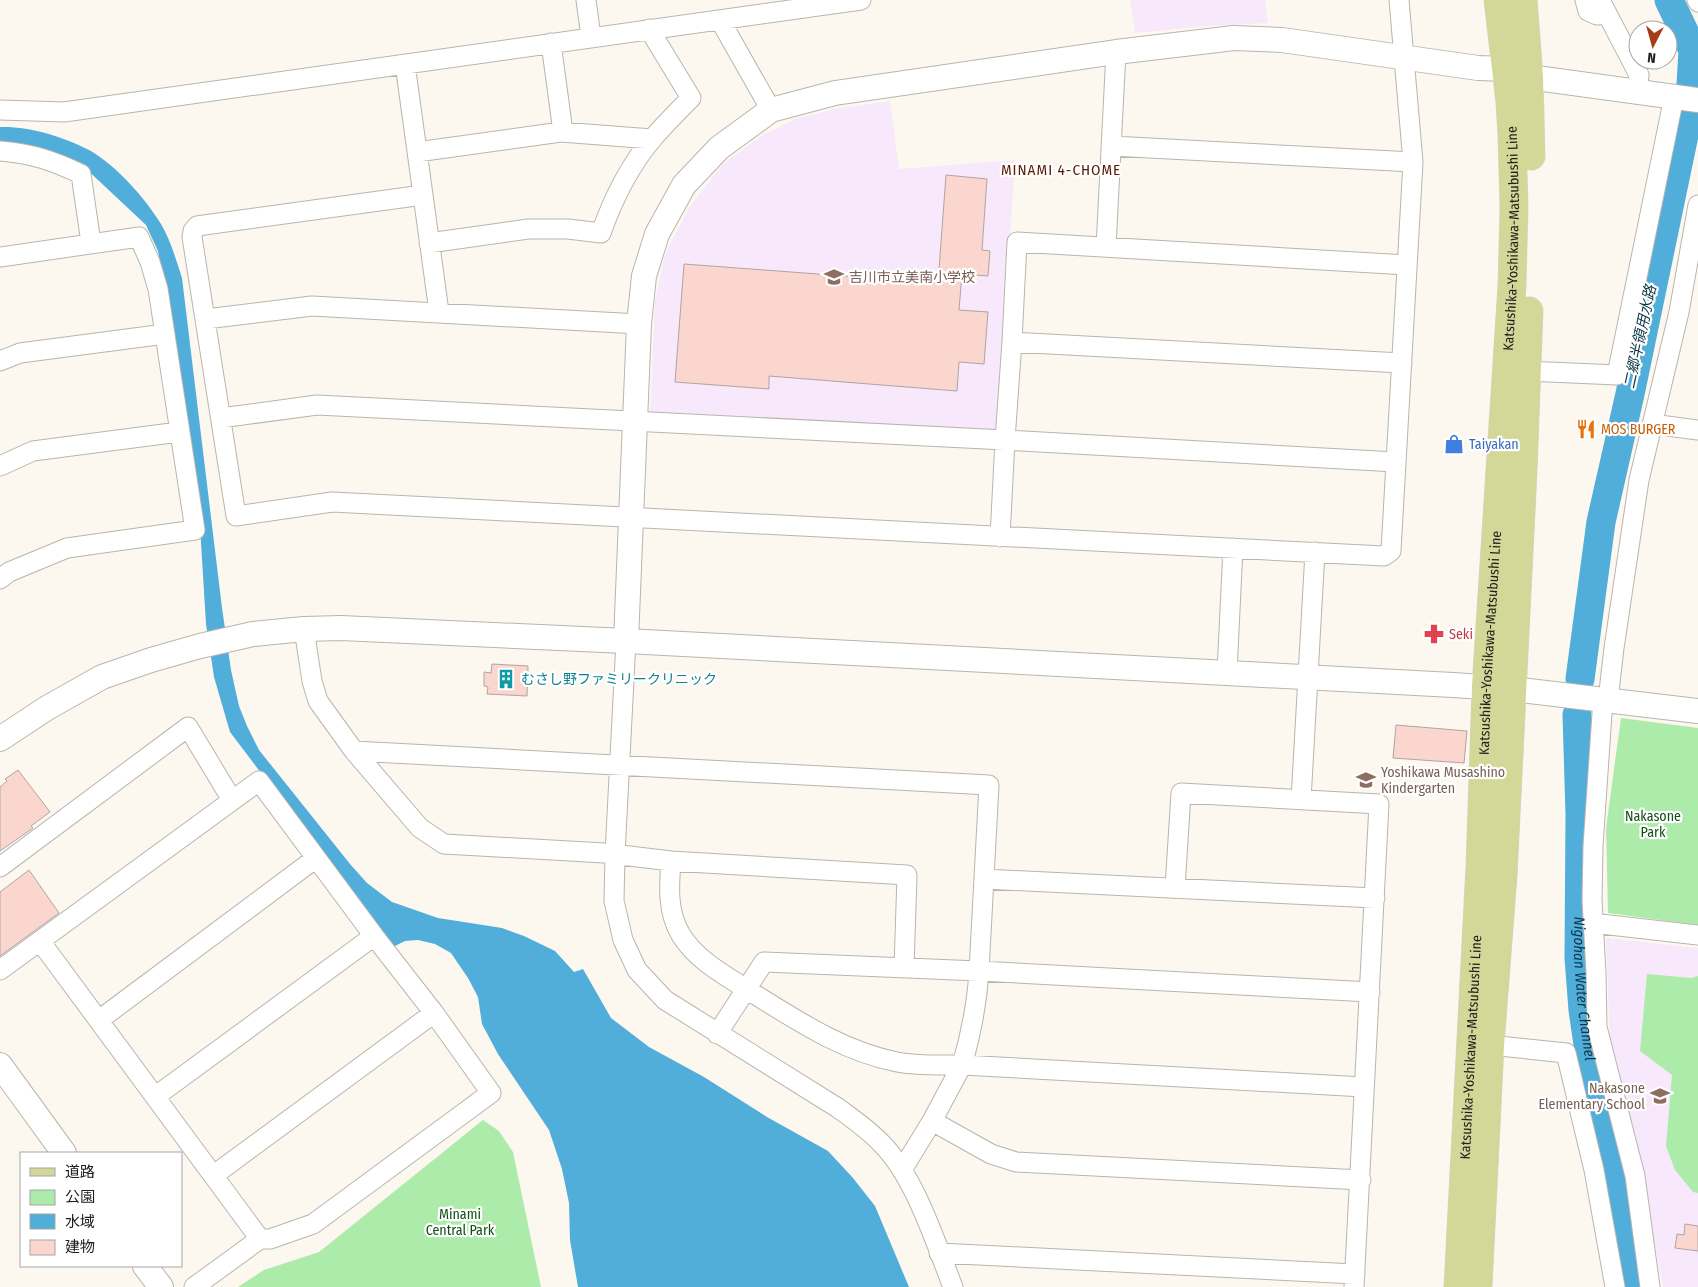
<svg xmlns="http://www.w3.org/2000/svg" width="1698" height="1287" viewBox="0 0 1698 1287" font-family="'Fira Sans Condensed','Noto Sans JP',sans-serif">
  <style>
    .education { fill: #f7e8fb }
    .green { fill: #adebab }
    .water { fill: #51add9 }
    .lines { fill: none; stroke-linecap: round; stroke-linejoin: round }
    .river { stroke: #51add9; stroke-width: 29 }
    .building { fill: #fbd6cf; stroke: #aea5a3 }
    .minor-casing { stroke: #b9b5ae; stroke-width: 21 }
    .tertiary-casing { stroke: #b9b5ae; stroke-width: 26 }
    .primary-casing { stroke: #d7d7d6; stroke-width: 29 }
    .minor { stroke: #fff; stroke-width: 19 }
    .tertiary { stroke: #fff; stroke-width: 24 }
    .primary { stroke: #d3d898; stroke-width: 28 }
    .labels { text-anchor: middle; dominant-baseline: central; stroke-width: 4.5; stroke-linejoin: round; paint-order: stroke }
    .street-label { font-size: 14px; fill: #21201d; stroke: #fff }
    .education-label { font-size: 14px; fill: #785e54; stroke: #fff; text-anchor: start }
    .food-label { font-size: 14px; fill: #c56008; stroke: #fff; text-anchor: start }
    .shop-label { font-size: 14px; fill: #366cbe; stroke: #fff; text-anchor: start }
    .health-label { font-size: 14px; fill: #be3a42; stroke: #fff; text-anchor: start }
    .culture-label { font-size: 14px; fill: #0d838f; stroke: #fff; text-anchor: start }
    .park-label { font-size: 14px; fill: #104f14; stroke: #fff }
    .neighbourhood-label { font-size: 15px; letter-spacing: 1px; fill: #5a1a02; stroke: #fff }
    .water-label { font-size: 15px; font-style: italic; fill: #0c3648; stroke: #fff }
  </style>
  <rect width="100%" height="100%" fill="#fcf8f0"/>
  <path class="education" d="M1130 0H1265L1268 23 1206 26 1135 33Z
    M890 101 899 169 1015 160 997 432 650 415 655 301 665 254 689 208 723 164 763 135 798 118 840 108Z
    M1606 938 1698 948V1287H1663L1635 1147 1610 1044Z"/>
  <path class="green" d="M1621 718 1698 728V925L1608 913 1606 828Z
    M1647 974 1691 978 1698 976V1193L1693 1192 1675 1170 1666 1146 1672 1075 1640 1051Z
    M483 1120 499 1131 513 1152 541 1287H238L264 1270 319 1252Z"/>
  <path class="water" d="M0 127C29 126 64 137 89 150 116 165 145 198 161 224 171 241 176 260 182 278L222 608 231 670 239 706 247 726 259 750 350 864 367 883 392 902 438 918 502 928 524 936 555 951 574 972 583 969 611 1018 649 1047 704 1077 767 1117 828 1151 853 1178 875 1206 909 1287H578L570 1240 569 1203 562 1169 549 1130 498 1054 482 1024 478 997 468 978 451 953 435 944 418 940 405 941 393 947 230 732 214 677 206 624 198 494 167 299 158 251 146 225 82 165 0 147Z"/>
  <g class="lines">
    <g class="river">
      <path d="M1580 679 1601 522 1630 394 1684 135 1691 84 1693 50 1669 0"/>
      <path id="s1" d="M1577 715 1580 814 1579 958 1583 1010 1591 1065 1634 1264 1638 1287"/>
    </g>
  </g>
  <path class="building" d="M946 175 987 179 982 250 990 251 988 276 962 274 959 310 988 312 984 364 959 362 957 391 769 376V389L675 382 684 264 938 283Z
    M492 664 528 666 527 696 487 694 488 687 484 686V672L491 673Z
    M1396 725 1467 731 1464 763 1393 758Z
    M18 770 50 812 31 826 33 828 0 851V787L7 781 5 779Z
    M29 870 59 913 0 956V892Z
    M1685 1224 1698 1226V1251L1675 1248 1677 1234 1684 1235Z"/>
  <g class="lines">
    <defs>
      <path id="minor" d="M586 0 591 37
        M1585 0 1588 11 1597 15 1607 14
        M1600 0 1639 75 1637 92
        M1697 0 1698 2
        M720 20 771 110
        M551 43 563 132
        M405 64 423 195
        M0 110 64 112 861 0
        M1112 146 1413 162
        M0 151C33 154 51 160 81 174L91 243
        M417 152 561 132 652 139
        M429 243 528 229H568L601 233C613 199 630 165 653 138 665 124 678 111 691 98L649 29
        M1106 247 1116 52
        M0 257 139 237 150 262 158 289 195 530 67 548 9 572 0 579
        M439 312 423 195 197 226 193 231 192 237 236 516 332 502 1384 556 1391 551 1413 162 1399 0
        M206 319 312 306 639 324
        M0 361 20 353 165 334
        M1402 363 1012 342 1017 242 1407 265
        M1526 371 1617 375 1674 97
        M221 418 317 405 1005 440 1012 342
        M1652 424 1698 430
        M0 466 33 451 179 432
        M1000 537 1005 440 1396 462
        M304 629 312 681 318 701 354 751 420 828 444 844 604 853 671 861 907 875 904 968
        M626 641 615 854 614 901 623 940 637 970 665 1000 838 1108C853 1119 869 1130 882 1144 915 1177 936 1244 953 1287
        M1227 672 1233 548
        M1603 699 1593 846 1592 900 1596 973 1597 1027 1635 1176 1650 1287
        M1608 700 1614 648 1639 480 1679 312 1698 205
        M354 751 989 785 979 971 1370 992
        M1301 800 1315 552
        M671 861C669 886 667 912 681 935 697 961 725 975 751 992 798 1021 842 1051 897 1062 918 1066 940 1065 962 1065 971 1034 977 1004 979 971L764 962 717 1034
        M0 867 188 727 232 800
        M984 879 1375 898
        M1175 888 1181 793 1379 804 1354 1287
        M1592 923 1698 935
        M40 941 260 1239
        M0 970 259 781 374 936 434 1013 491 1093 313 1224 270 1239H260L194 1287
        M99 1020 316 858
        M1490 1045 1566 1053 1594 1170 1615 1287
        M156 1096 374 936
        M932 1121 991 1154 1016 1162 1361 1180
        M902 1170 932 1121 962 1065 1364 1087
        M214 1175 434 1013
        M939 1253 1355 1274"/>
      <path id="tertiary" d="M1529 77 1698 100
        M626 641 639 324 644 276 657 234 684 185 719 148 771 110 835 93 1116 52 1234 38 1282 40 1478 68 1507 69
        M0 739 47 708 102 677 151 660 200 646 253 634 304 629 341 628 626 641 1453 685 1512 689 1698 711
        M0 1065 64 1153
        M145 1266 161 1287"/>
      <g id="primary">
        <path d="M1523 0 1529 77 1531 156"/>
        <path id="s2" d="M1458 1287 1480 866 1486 687 1512 285 1514 207 1512 136 1510 102 1498 0"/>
        <path d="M1478 1287 1490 1045 1503 876 1523 471 1529 311"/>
      </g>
    </defs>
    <use href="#minor" class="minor-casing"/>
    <use href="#tertiary" class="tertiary-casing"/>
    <use href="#primary" class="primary-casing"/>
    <use href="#minor" class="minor"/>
    <use href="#tertiary" class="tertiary"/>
    <use href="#primary" class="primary"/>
  </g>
  <defs>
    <symbol id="school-bare" viewBox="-9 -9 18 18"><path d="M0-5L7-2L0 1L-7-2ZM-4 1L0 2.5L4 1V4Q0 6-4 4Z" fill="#8d6e63" stroke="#fff" stroke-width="2.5" paint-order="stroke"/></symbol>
    <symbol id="restaurant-bare" viewBox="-9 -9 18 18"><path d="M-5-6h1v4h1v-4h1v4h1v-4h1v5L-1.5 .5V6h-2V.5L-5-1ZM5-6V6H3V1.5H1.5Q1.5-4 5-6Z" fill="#e8710a" stroke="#fff" stroke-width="2.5" paint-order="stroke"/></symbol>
    <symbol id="shop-bare" viewBox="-9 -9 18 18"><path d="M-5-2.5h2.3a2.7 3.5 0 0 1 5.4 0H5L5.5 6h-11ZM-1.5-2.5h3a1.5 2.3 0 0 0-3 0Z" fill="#3f7fe0" stroke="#fff" stroke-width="2.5" paint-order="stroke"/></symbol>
    <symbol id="pharmacy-bare" viewBox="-9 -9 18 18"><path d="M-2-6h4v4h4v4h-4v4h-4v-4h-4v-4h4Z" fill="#e0444e" stroke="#fff" stroke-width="2.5" paint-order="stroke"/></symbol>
    <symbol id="building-bare" viewBox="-9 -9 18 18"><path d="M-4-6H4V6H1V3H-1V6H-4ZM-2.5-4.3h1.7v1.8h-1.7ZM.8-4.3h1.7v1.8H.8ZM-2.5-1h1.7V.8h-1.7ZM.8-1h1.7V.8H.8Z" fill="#0f9aa8" stroke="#fff" stroke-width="2.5" paint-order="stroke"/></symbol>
  </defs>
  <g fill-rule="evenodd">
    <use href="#school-bare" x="820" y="263" width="28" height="28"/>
    <use href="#restaurant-bare" x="1572" y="415" width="28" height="28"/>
    <use href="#shop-bare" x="1440" y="430" width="28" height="28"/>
    <use href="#pharmacy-bare" x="1420" y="620" width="28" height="28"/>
    <use href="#building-bare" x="492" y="665" width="28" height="28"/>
    <use href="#school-bare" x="1352" y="766" width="28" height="28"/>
    <use href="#school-bare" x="1646" y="1082" width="28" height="28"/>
  </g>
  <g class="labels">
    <g class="street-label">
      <text stroke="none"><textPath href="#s2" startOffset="1050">Katsushika-Yoshikawa-Matsubushi Line</textPath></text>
      <text stroke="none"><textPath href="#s2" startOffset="645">Katsushika-Yoshikawa-Matsubushi Line</textPath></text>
      <text stroke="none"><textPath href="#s2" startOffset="240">Katsushika-Yoshikawa-Matsubushi Line</textPath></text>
    </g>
    <g class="education-label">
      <text x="849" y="277">吉川市立美南小学校</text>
      <text x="1381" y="772">Yoshikawa Musashino<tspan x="1381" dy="16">Kindergarten</tspan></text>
      <text x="1645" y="1088" text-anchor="end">Nakasone<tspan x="1645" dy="16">Elementary School</tspan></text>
    </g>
    <g class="food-label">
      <text x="1601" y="429">MOS BURGER</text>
    </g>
    <g class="shop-label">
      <text x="1469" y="444">Taiyakan</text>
    </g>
    <g class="health-label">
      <text x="1449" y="634">Seki</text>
    </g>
    <g class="culture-label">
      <text x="521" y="679">むさし野ファミリークリニック</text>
    </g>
    <g class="park-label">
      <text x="1653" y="816">Nakasone<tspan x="1653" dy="16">Park</tspan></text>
      <text x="460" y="1214">Minami<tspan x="460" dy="16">Central Park</tspan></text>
    </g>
    <g class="neighbourhood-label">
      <text x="1061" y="170">MINAMI 4-CHOME</text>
    </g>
    <g class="water-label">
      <text transform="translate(1640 337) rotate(-78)">二郷半領用水路</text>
      <text stroke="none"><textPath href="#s1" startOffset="274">Nigohan Water Channel</textPath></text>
    </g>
  </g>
  <rect x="20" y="1152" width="162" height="115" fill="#ffffff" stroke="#a6a6a5"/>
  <rect x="30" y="1168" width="25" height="8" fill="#d3d898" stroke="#a6a6a5"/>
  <text x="65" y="1177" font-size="15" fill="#21201d">道路</text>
  <rect x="30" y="1190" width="25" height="15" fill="#adebab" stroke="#a6a6a5"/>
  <text x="65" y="1202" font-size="15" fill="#21201d">公園</text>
  <rect x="30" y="1214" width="25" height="15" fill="#51add9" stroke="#a6a6a5"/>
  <text x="65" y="1227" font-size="15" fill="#21201d">水域</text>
  <rect x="30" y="1240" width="25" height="15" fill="#fbd6cf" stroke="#a6a6a5"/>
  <text x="65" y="1252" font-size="15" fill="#21201d">建物</text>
  <g transform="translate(1653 45) rotate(186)"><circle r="24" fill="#ffffff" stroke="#a6a6a5"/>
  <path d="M0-4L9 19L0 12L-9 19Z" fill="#a33c17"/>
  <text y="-8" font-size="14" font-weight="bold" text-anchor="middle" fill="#21201d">N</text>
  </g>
</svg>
